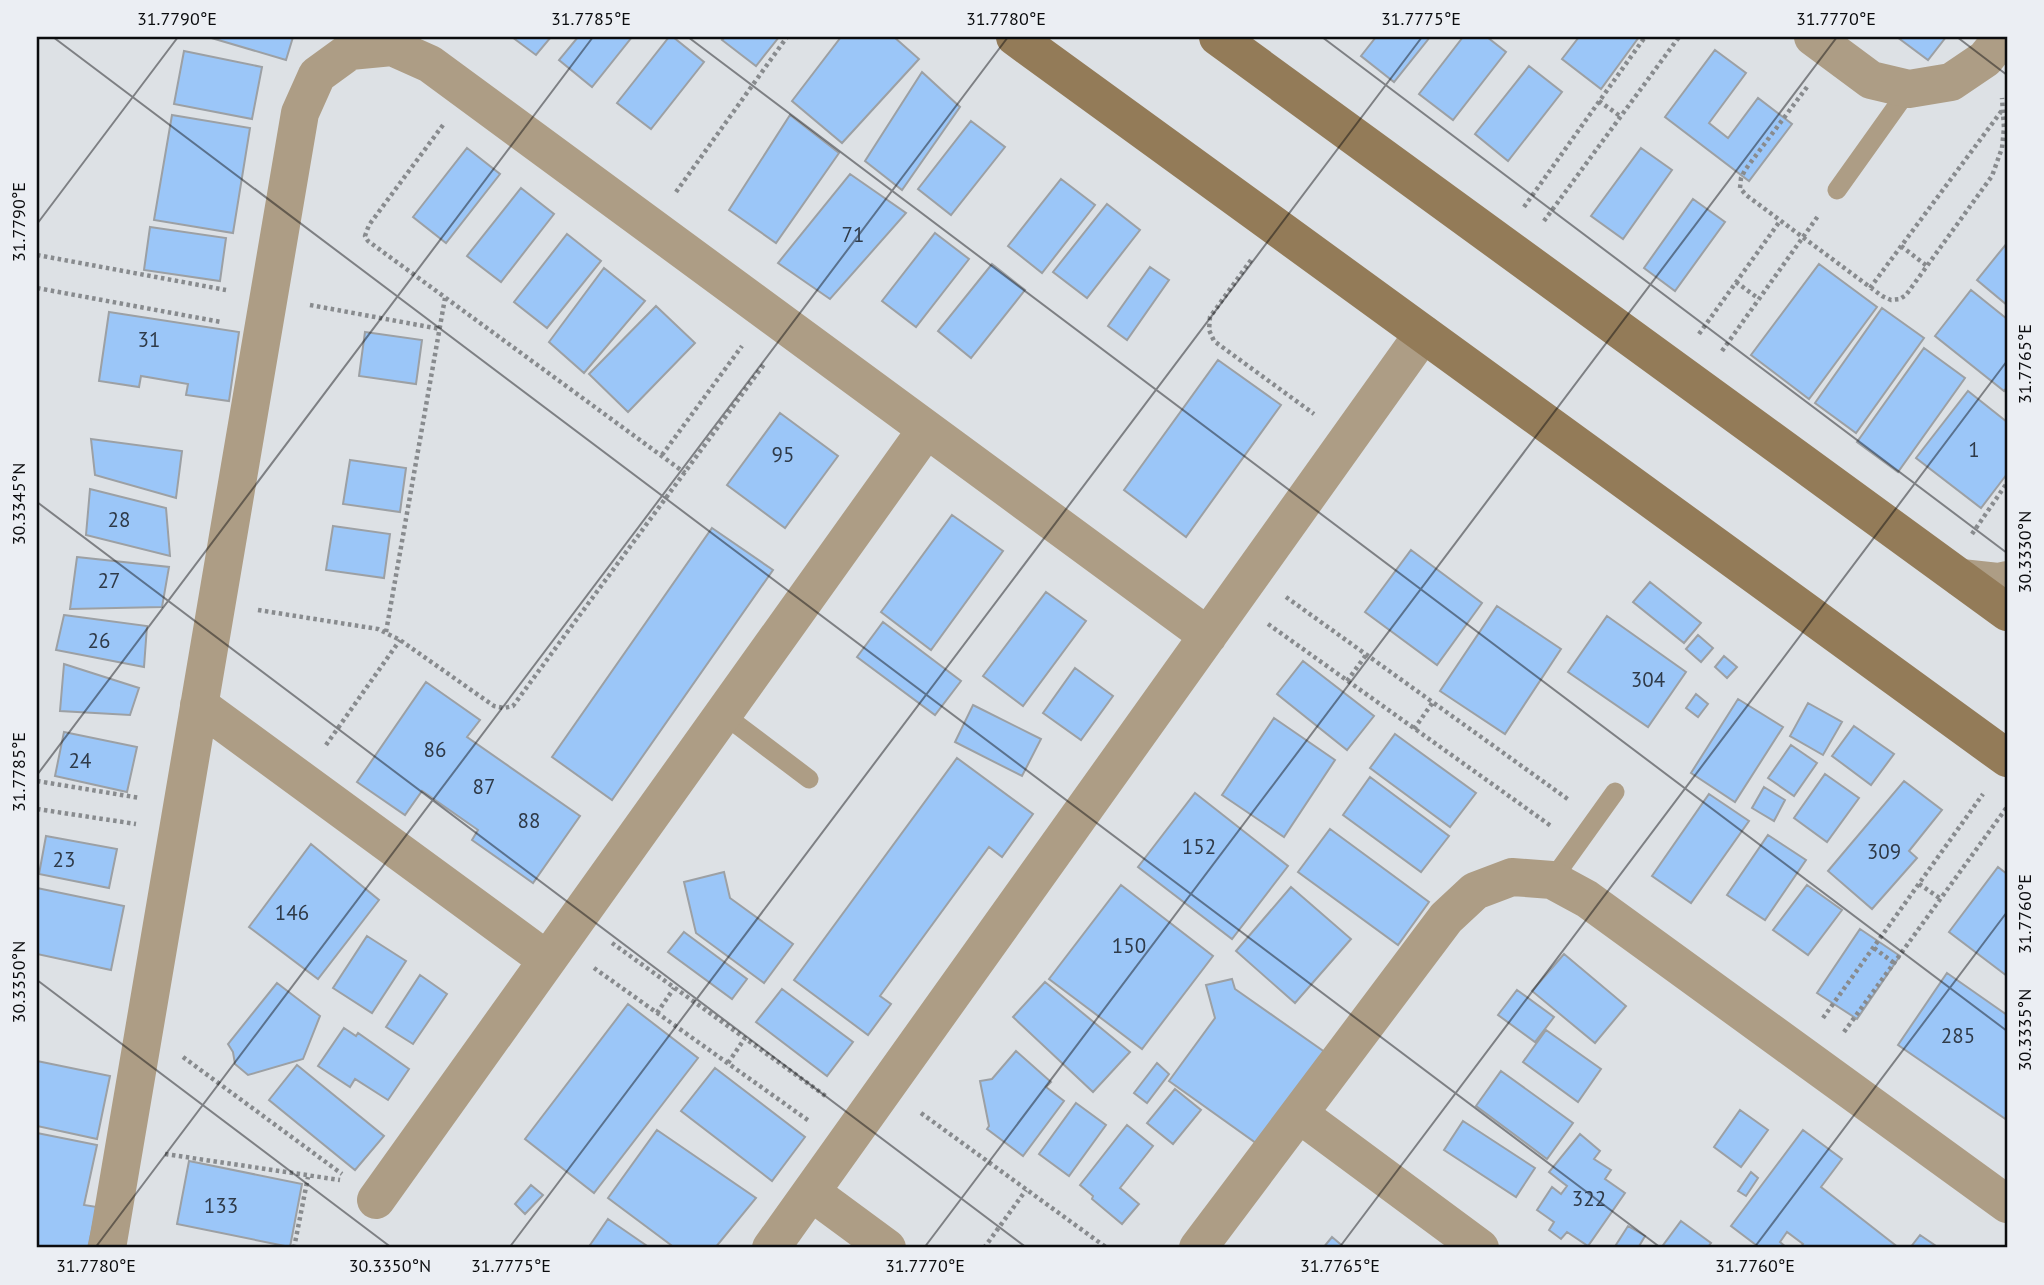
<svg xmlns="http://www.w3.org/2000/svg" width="2044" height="1285" viewBox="0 0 2044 1285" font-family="'PT Sans',sans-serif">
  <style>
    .building { fill: #9bc6f8; stroke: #9ca0a4; stroke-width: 2 }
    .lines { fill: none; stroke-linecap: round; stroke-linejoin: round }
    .path { stroke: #888b8e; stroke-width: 4.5; stroke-dasharray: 3.5 3.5; stroke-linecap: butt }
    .lane { stroke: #ad9d85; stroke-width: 19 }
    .street { stroke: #ad9d85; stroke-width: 38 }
    .secondary { stroke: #937b58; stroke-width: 38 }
    .ticks { fill: none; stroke: #0b0c0e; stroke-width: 2; stroke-opacity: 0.45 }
    .labels { text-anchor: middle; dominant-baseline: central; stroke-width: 7; stroke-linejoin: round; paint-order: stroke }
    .number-label { font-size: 21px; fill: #2f3a48 }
    .neatline { fill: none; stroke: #0b0c0e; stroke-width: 2.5 }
    .ticks-label { font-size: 18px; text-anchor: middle; fill: #0b0c0e }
  </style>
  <rect width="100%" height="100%" fill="#dde1e5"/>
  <path class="building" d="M208 37H293L286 60Z
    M512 37H551L536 55Z
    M578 37H632L592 87 559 60Z
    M669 37H673L704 62 651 129 617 103Z
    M725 37H779L756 66 722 40Z
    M841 37H894L919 59 842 143 792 101Z
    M1376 37H1430L1394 82 1361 56Z
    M1463 37H1487L1506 52 1453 120 1419 94Z
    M1579 37H1639L1601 89 1562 59Z
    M1897 37H1946L1928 60Z
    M1715 50 1746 73 1709 123 1728 138 1758 98 1792 124 1749 181 1665 117Z
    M184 51 262 67 252 119 174 104Z
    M1529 66 1562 92 1508 161 1475 134Z
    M922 72 960 107 902 190 865 161Z
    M172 115 250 128 233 233 154 220Z
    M790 115 839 153 776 243 729 210Z
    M971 121 1005 147 951 215 918 189Z
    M467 148 500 174 446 243 413 217Z
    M1641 148 1672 170 1623 239 1591 216Z
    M850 174 906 213 830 299 778 263Z
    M1061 179 1095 205 1042 273 1008 246Z
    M521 188 554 214 501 282 467 256Z
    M1693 199 1725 222 1675 291 1644 268Z
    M1107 204 1140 230 1087 298 1053 272Z
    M150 227 226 238 220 281 144 270Z
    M935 233 969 259 916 327 882 301Z
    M567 234 601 261 547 328 514 302Z
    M2007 243V305L1977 280Z
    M992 264 1025 290 971 358 938 331Z
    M1819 264 1877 307 1809 399 1751 355Z
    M1150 267 1169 280 1127 340 1108 326Z
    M604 268 645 301 584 373 549 342Z
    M1971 290 2007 319V387L2004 391 1935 336Z
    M656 306 695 343 628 412 589 374Z
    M1882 308 1924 338 1856 433 1815 403Z
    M109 312 239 332 229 401 186 395 188 384 141 376 139 387 99 381Z
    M365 332 422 340 416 384 359 376Z
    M1924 348 1965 378 1898 472 1857 442Z
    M1218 360 1281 405 1186 537 1124 490Z
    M1968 391 2007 422V474L1981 508 1916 458Z
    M780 413 838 456 785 528 727 485Z
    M91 439 182 451 176 498 95 475Z
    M350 460 406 468 400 512 343 504Z
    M90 489 166 508 170 556 86 535Z
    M952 515 1003 551 931 650 881 612Z
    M333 526 390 534 384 578 326 570Z
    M712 528 773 570 612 800 552 757Z
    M1411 550 1482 603 1437 665 1365 612Z
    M77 557 169 567 162 607 70 609Z
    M1650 582 1701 623 1684 643 1633 602Z
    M1046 592 1086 621 1023 706 983 676Z
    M1497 606 1561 649 1505 734 1440 691Z
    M64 615 147 626 144 667 56 650Z
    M1607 616 1686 672 1648 727 1568 672Z
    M883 622 961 681 935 715 857 657Z
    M1698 635 1713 648 1701 662 1686 649Z
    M1724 656 1737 667 1727 678 1715 667Z
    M1303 661 1374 716 1347 750 1277 694Z
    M64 664 139 688 130 715 60 711Z
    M1075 668 1113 696 1081 740 1043 713Z
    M426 682 480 720 467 737 580 816 533 883 472 840 478 830 422 791 405 815 357 782Z
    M1696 694 1708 704 1698 717 1686 708Z
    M1738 699 1783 727 1735 802 1691 773Z
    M1808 703 1842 722 1823 755 1790 736Z
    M973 705 1041 739 1022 776 955 742Z
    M1274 718 1335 760 1284 837 1222 795Z
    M1854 726 1894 754 1871 785 1832 756Z
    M64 732 137 747 127 792 55 776Z
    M1395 734 1476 793 1450 827 1370 768Z
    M1791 745 1817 763 1794 796 1768 778Z
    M957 758 1033 814 1002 857 989 847 880 996 891 1004 868 1035 794 980Z
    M1825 774 1859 798 1827 842 1794 818Z
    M1370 777 1449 836 1421 872 1343 815Z
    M1904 781 1942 810 1909 851 1917 858 1872 909 1828 871Z
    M1764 787 1785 800 1774 821 1752 808Z
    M1195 793 1288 866 1232 939 1138 867Z
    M1709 794 1749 821 1691 903 1652 876Z
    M1330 829 1429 902 1398 945 1298 872Z
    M1768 835 1806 860 1765 920 1727 895Z
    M46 836 117 849 109 888 39 874Z
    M311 844 379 900 318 979 249 927Z
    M1998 867 2007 874V976L1949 932Z
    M724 872 730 898 793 944 764 983 696 933 684 882Z
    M1121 885 1213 956 1142 1049 1049 979Z
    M1807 885 1842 910 1808 955 1773 930Z
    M1291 887 1351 939 1295 1003 1236 951Z
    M37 888 124 906 111 970 37 954Z
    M1860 929 1900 956 1857 1019 1817 993Z
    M684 932 747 979 732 999 668 952Z
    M367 936 406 961 372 1013 333 988Z
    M1564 954 1626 1006 1595 1043 1532 991Z
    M1947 973 2007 1015V1120L1898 1045Z
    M420 975 447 994 413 1044 386 1027Z
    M1232 979 1235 989 1329 1055 1263 1148 1169 1081 1215 1018 1206 985Z
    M1045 982 1130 1052 1093 1092 1013 1017Z
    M277 983 320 1016 303 1059 248 1075 235 1064 233 1052 228 1044Z
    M782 989 853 1042 827 1076 756 1022Z
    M1517 990 1554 1017 1535 1042 1498 1015Z
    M628 1004 698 1058 594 1193 525 1139Z
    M344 1028 356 1036 358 1033 409 1069 388 1100 355 1079 350 1087 318 1066Z
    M1546 1030 1601 1069 1578 1102 1523 1062Z
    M1016 1051 1051 1082 1046 1087 1064 1101 1023 1156 987 1129 989 1126 980 1081 992 1079Z
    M37 1061 110 1076 97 1139 37 1126Z
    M1157 1063 1169 1074 1147 1103 1134 1093Z
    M297 1065 384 1136 355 1170 269 1100Z
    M715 1068 805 1137 772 1181 681 1111Z
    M1501 1071 1573 1123 1547 1159 1476 1106Z
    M1175 1089 1201 1110 1173 1144 1147 1123Z
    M1076 1103 1106 1125 1069 1176 1039 1154Z
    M1740 1110 1768 1130 1741 1167 1714 1147Z
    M1463 1121 1535 1168 1516 1197 1444 1150Z
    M1127 1125 1153 1146 1120 1188 1139 1204 1122 1224 1092 1199 1093 1196 1080 1185Z
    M657 1130 756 1198 715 1248H675L608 1198Z
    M1803 1130 1842 1159 1821 1187 1899 1248H1800L1803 1244 1787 1232 1780 1242 1787 1248H1760L1731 1226Z
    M37 1133 97 1145 84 1205 97 1207 88 1248H37Z
    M1580 1134 1600 1151 1594 1159 1611 1170 1605 1179 1625 1193 1588 1246 1567 1232 1561 1239 1549 1230 1554 1222 1537 1210 1552 1187 1561 1194 1567 1186 1549 1172Z
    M189 1161 302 1184 290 1247 177 1224Z
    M1751 1172 1758 1178 1746 1196 1738 1191Z
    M531 1185 543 1195 525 1214 515 1204Z
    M608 1219 650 1248H588Z
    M1681 1221 1711 1243 1707 1248H1661Z
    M1628 1226 1645 1236 1638 1248H1614Z
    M1920 1235 1939 1248H1910Z
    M1332 1237 1345 1248H1323Z"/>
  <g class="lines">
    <path class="path" d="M1807 87 1745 170 1741 178 1740 188 1746 195 1882 296 1891 300 1900 299 1906 295 1992 176 2002 148 2004 128 2002 98
      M1599 101 1620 116
      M443 125 369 225 365 236 368 241 685 473
      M676 192 787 37
      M1524 207 1645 37
      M1544 221 1679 37
      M1901 246 1927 266
      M37 255 226 290
      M1251 260 1210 317 1209 330 1214 341 1314 414
      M1736 282 1759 299
      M37 288 221 322
      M1870 288 2003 109
      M310 305 440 329
      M1699 334 1780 221
      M1722 351 1818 216
      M662 455 742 346
      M1972 534 2007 483
      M1286 597 1569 800
      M258 610 378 629 400 640 494 706 504 708 513 706 765 363
      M1268 624 1551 826
      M386 632 445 298
      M1347 681 1366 655
      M1414 729 1433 702
      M326 745 400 640
      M37 781 140 798
      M37 809 136 824
      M1919 884 1941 899
      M612 943 827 1097
      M1874 948 1894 963
      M594 968 809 1121
      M657 1013 674 988
      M1823 1018 1983 794
      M1844 1032 2007 807
      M183 1057 342 1174
      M728 1063 745 1038
      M921 1113 1107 1248
      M165 1154 340 1180
      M294 1248 308 1177
      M984 1248 1026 1190"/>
    <path class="lane" d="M1837 190 1909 89
      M723 714 809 779
      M1552 880 1615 792"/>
    <path class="street" d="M1813 37 1871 80 1909 89 1951 82 1985 59 2003 37
      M1961 578 1998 582 2007 580
      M199 705 547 960
      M1299 1114 1480 1248
      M811 1192 887 1248
      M376 1200 926 430
      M107 1248 300 113 317 75 350 51 392 47 430 64 1208 636
      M771 1248 1423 334
      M1198 1248 1446 918 1475 891 1512 877 1552 880 1587 899 2007 1204"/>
    <path class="secondary" d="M1015 37 2007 758
      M1218 37 2007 612"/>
  </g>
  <path class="ticks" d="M53 37 1661 1248M688 37 2007 1031M1322 37 2007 553M1957 37 2007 75M37 224 178 37M37 502 1027 1248M37 775 593 37M37 980 392 1248M95 1248 1008 37M509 1248 1422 37M924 1248 1837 37M1339 1248 2007 361M1754 1248 2007 912"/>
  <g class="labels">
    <g class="number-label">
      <text x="853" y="234">71</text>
      <text x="149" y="339">31</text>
      <text x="1974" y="449">1</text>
      <text x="783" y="454">95</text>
      <text x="119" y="519">28</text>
      <text x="109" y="580">27</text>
      <text x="99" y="640">26</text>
      <text x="1648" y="679">304</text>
      <text x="435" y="749">86</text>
      <text x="80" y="760">24</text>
      <text x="484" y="786">87</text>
      <text x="529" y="820">88</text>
      <text x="1199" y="846">152</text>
      <text x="1884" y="851">309</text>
      <text x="64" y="859">23</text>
      <text x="292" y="912">146</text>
      <text x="1129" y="945">150</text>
      <text x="1958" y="1035">285</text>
      <text x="1589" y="1198">322</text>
      <text x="221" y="1205">133</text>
    </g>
  </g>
  <rect width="2044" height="1285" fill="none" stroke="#ebeef3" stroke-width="77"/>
  <rect x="38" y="38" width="1968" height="1208" class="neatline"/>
  <g class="ticks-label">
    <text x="177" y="25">31.7790°E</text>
    <text x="591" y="25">31.7785°E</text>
    <text x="1006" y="25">31.7780°E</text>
    <text x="1421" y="25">31.7775°E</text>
    <text x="1836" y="25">31.7770°E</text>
    <text transform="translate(19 222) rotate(-90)" y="6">31.7790°E</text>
    <text transform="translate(2025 364) rotate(-90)" y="6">31.7765°E</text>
    <text transform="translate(19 504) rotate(-90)" y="6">30.3345°N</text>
    <text transform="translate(2025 552) rotate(-90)" y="6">30.3330°N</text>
    <text transform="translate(19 772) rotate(-90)" y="6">31.7785°E</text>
    <text transform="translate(2025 914) rotate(-90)" y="6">31.7760°E</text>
    <text transform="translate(19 982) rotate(-90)" y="6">30.3350°N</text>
    <text transform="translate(2025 1030) rotate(-90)" y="6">30.3335°N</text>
    <text x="96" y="1272">31.7780°E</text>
    <text x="390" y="1272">30.3350°N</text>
    <text x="511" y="1272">31.7775°E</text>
    <text x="925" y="1272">31.7770°E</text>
    <text x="1340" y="1272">31.7765°E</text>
    <text x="1755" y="1272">31.7760°E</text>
  </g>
</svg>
